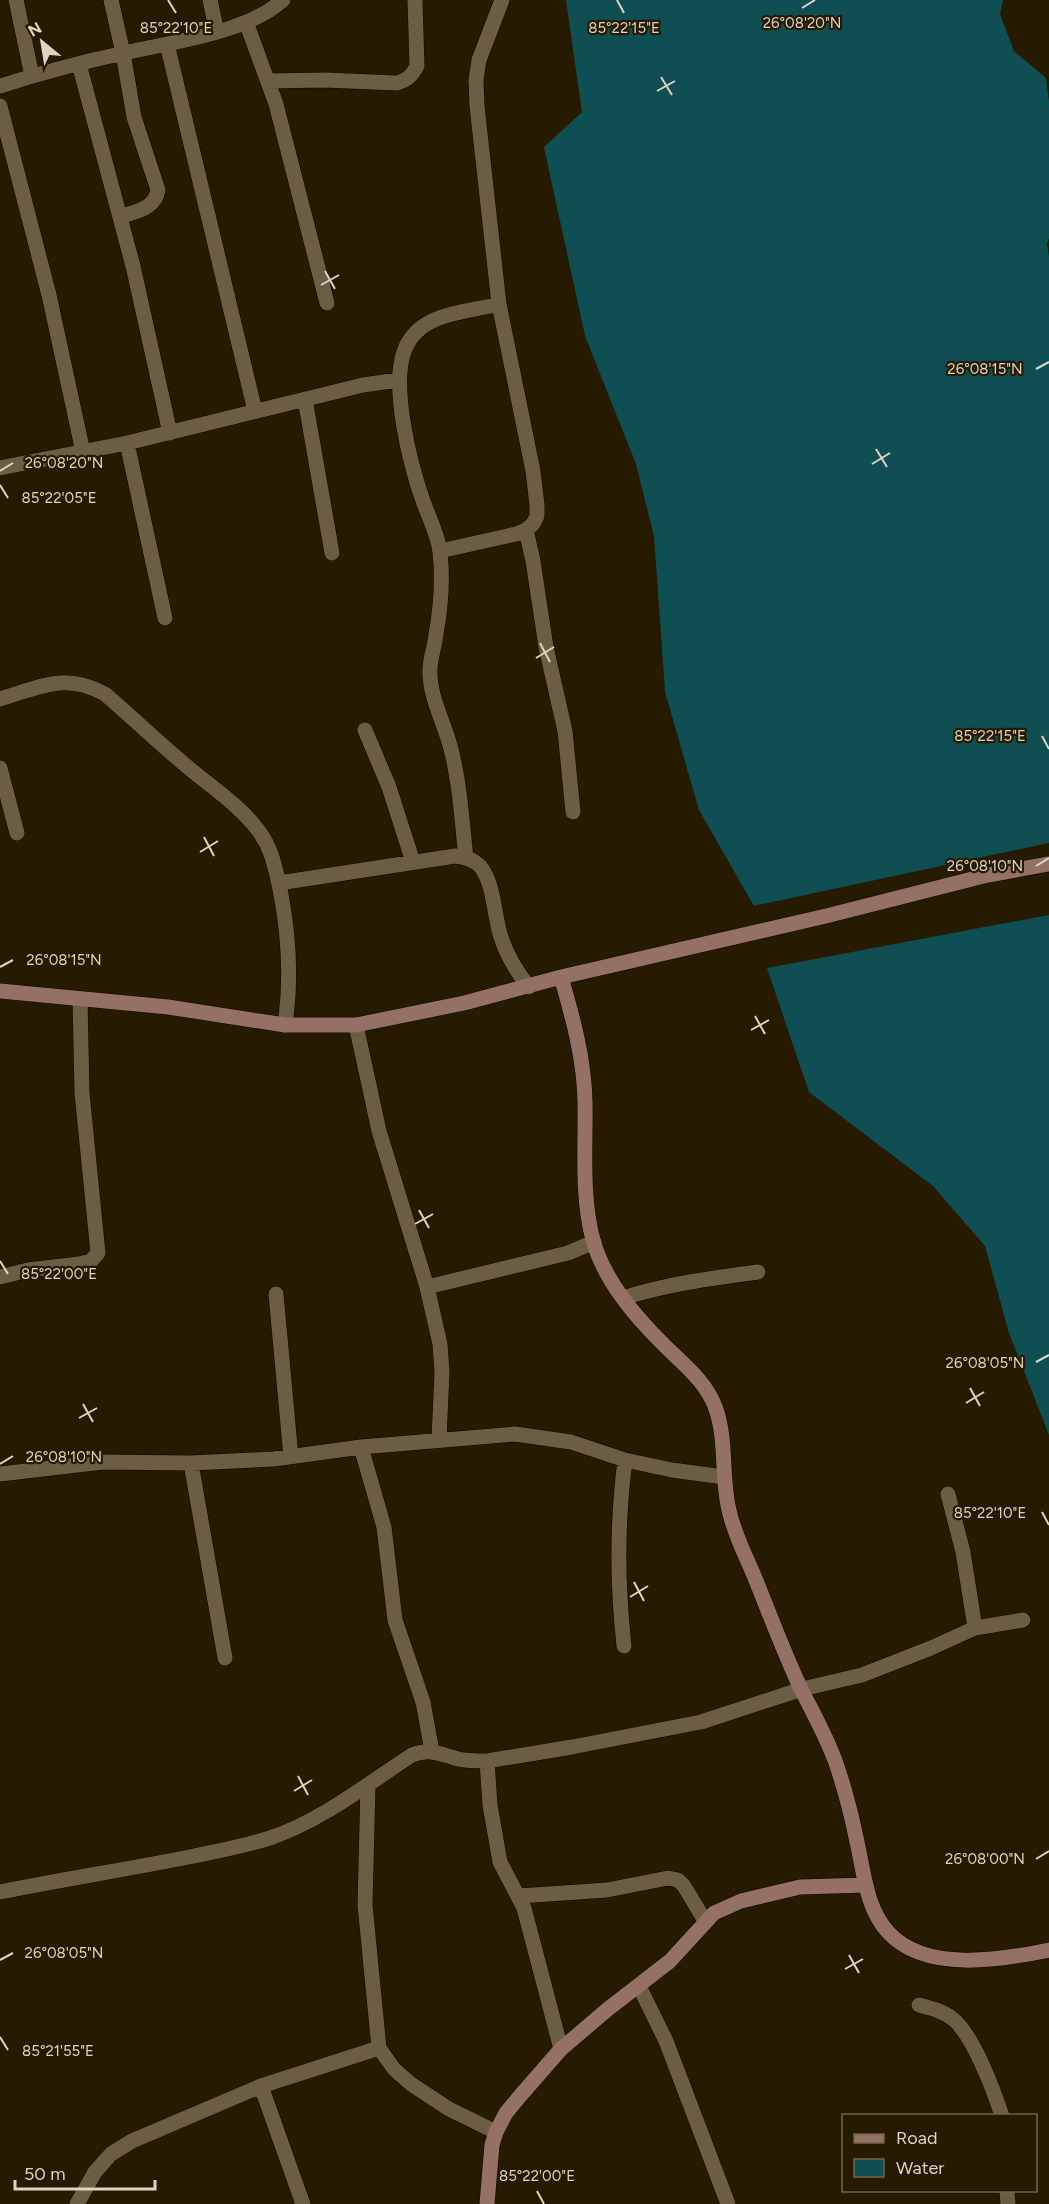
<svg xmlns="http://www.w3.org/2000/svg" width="1049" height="2204" viewBox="0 0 1049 2204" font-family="Figtree,sans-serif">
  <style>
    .water { fill: #0f4e53 }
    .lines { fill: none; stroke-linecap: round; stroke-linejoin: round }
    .street-casing { stroke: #0e0500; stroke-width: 16 }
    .secondary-casing { stroke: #0e0500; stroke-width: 16 }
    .street { stroke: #6c5e42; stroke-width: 15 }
    .secondary { stroke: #947164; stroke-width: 15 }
    .ticks { fill: none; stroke: #dcd4c4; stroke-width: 2 }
    .ticks-label { font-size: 15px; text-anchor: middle; fill: #dcd4c4; stroke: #261a01; stroke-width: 4.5; stroke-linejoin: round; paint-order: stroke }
  </style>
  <rect width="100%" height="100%" fill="#261a01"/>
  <path class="water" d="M566 0H1003L1000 14 1014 51 1046 78 1049 102V238L1047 244 1049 257V843L754 906 699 810 665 692 654 536 636 464 585 336 544 147 582 112Z
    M1049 915V1435L1009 1333 985 1246 933 1186 809 1092 767 968Z"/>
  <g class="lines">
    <defs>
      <path id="street" d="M16 0 32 76
        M111 0 123 53 134 117 158 190C155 209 136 211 120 217
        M210 0 217 32
        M246 22 276 104 327 303
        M167 44 255 411
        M79 64 133 266 170 433
        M268 81 325 80 397 83C407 80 412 76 417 66L415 0
        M0 86C41 73 82 62 124 53 171 42 247 33 283 0
        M0 106 49 295 83 452
        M305 399 332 553
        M127 443 165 618
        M0 468 127 443 363 385 398 380
        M526 530 533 561 546 647 565 731 573 812
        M440 551 516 534 526 530 533 524 537 516V505L533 471 499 304 477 106 476 80 479 60 502 0
        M0 699C40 687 65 672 105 694 134 719 161 745 190 769 213 788 240 806 258 830 272 848 275 867 280 889 289 935 292 978 285 1025
        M365 730 389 787 413 862
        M0 768 17 833
        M466 858C462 822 460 784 451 749 445 724 429 697 430 670 430 658 435 646 436 634 441 607 443 580 440 552 438 534 429 518 423 501 410 464 390 384 405 349 420 312 465 313 499 304
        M279 883 455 856C464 857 473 859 480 866 494 883 494 914 500 934 506 954 516 971 529 987
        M356 1025 379 1131 427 1287 440 1344 442 1372 439 1439
        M0 1277 28 1270 79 1264 91 1261 98 1253 82 1093 80 999
        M427 1287 568 1253 594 1242
        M276 1294 291 1457
        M623 1298C667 1284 712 1278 758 1272
        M361 1447 384 1527 395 1620 423 1702 432 1751
        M191 1463 225 1658
        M0 1474 103 1462 191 1463 274 1459 361 1447 515 1434 571 1442 625 1460 672 1470 724 1477
        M948 1494 963 1552 975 1628
        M624 1646C617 1580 617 1525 625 1460
        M487 1761 490 1805 500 1862 524 1908 561 2049
        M368 1785 365 1905 379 2048 394 2069 411 2084 449 2109 496 2132
        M0 1892C64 1879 130 1869 194 1856 219 1851 245 1846 270 1838 321 1821 367 1784 412 1755 430 1748 440 1754 458 1759 467 1761 477 1761 487 1761L572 1747 701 1722 802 1689 862 1675 931 1648 975 1628 1023 1620
        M519 1896 607 1890 668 1878 678 1880 684 1886 705 1921
        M639 1986 666 2041 728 2204
        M919 2005C931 2008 943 2011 953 2019 973 2035 994 2091 1002 2116
        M261 2086 303 2204
        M1007 2190 1008 2204
        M77 2204 95 2172 111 2154 132 2141 261 2086 379 2048"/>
      <path id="secondary" d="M561 977C573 1018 584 1058 585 1101 586 1147 581 1195 593 1240 604 1280 634 1315 663 1344 683 1364 706 1381 716 1409 727 1441 721 1477 729 1510 734 1534 746 1556 755 1578 770 1615 784 1653 801 1689 814 1715 828 1739 837 1766 845 1790 852 1817 857 1842 864 1872 866 1908 888 1932 925 1973 1001 1960 1049 1950
        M0 991 168 1007 285 1025H356L464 1003 561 977 826 916 988 875 1049 864
        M487 2204 492 2145 496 2132 506 2113 520 2096 561 2049 608 2009 670 1961 714 1913 741 1901 800 1887 866 1885"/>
    </defs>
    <use href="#street" class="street-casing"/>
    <use href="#secondary" class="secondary-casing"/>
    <use href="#street" class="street"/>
    <use href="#secondary" class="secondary"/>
  </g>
  <path class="ticks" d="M168 0 176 13M617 0 624 13M802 8 815 0M661 77 672 95M657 91 675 81M325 271 335 289M321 285 339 275M1036 369 1049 362M876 449 887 467M872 464 890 453M0 471 13 463M0 485 8 498M540 643 550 662M536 658 554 647M1042 736 1049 749M204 837 214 856M200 852 218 841M1036 866 1049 858M0 967 13 960M755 1016 765 1034M751 1030 769 1020M419 1210 429 1228M415 1224 433 1214M0 1261 8 1274M1036 1362 1049 1355M970 1388 980 1406M966 1403 984 1392M83 1404 93 1422M79 1418 97 1408M0 1464 13 1456M1042 1512 1049 1525M634 1582 644 1601M630 1597 648 1586M298 1776 308 1795M294 1791 312 1780M1036 1859 1049 1851M849 1955 859 1973M0 1960 13 1953M845 1969 863 1959M0 2037 8 2050M537 2191 544 2204"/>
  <g class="ticks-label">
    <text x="802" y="28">26°08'20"N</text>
    <text x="176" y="33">85°22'10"E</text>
    <text x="624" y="33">85°22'15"E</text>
    <text x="985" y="374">26°08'15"N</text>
    <text x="64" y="468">26°08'20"N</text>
    <text x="59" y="503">85°22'05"E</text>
    <text x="990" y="741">85°22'15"E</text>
    <text x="985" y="871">26°08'10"N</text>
    <text x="64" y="965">26°08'15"N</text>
    <text x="59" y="1279">85°22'00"E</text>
    <text x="985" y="1368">26°08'05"N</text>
    <text x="64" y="1462">26°08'10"N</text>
    <text x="990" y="1518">85°22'10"E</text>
    <text x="985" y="1864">26°08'00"N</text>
    <text x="64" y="1958">26°08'05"N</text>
    <text x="58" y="2056">85°21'55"E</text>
    <text x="537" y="2181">85°22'00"E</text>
  </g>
  <rect x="842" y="2114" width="195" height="78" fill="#261a01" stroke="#6f644f" stroke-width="1.5"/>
  <rect x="854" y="2134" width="30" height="9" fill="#947164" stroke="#6f644f" stroke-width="1.5"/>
  <text x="896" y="2144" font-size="18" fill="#dcd4c4">Road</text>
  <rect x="854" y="2159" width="30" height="18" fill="#0f4e53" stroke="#6f644f" stroke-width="1.5"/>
  <text x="896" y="2174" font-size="18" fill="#dcd4c4">Water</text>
  <g transform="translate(42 42) rotate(330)" stroke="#261a01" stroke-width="4.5" paint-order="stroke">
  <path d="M0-4.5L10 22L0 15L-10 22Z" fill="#dcd4c4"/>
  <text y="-9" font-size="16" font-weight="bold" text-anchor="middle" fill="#dcd4c4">N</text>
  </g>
  <path d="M15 2180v9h140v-9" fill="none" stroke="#dcd4c4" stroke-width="3"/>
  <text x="24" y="2180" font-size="18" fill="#dcd4c4" stroke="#261a01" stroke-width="4.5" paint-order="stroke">50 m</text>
</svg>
